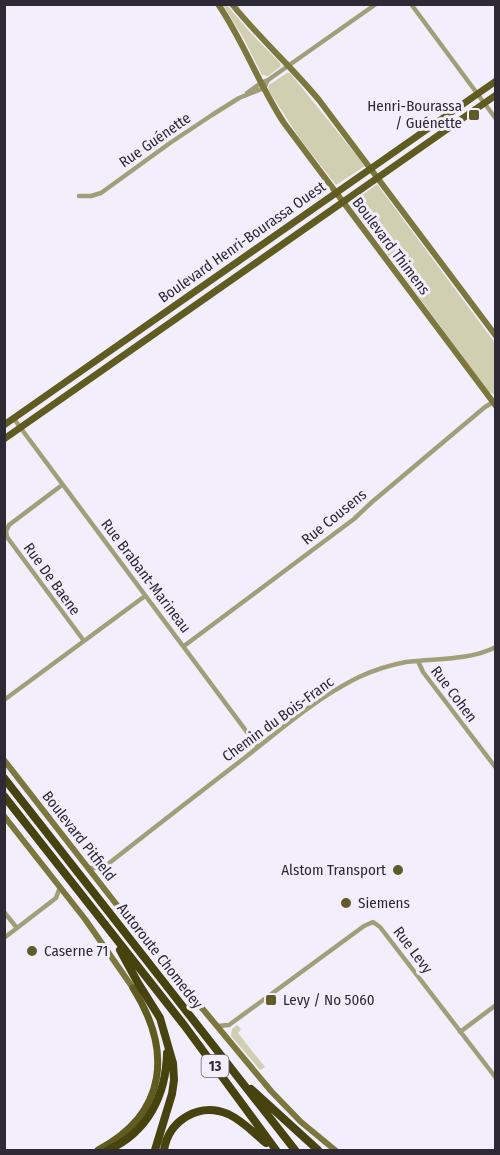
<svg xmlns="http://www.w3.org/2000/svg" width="500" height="1155" viewBox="0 0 500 1155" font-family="'Fira Sans Condensed',sans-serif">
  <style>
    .grass { fill: #d1cfb2 }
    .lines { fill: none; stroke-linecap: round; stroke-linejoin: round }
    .street { stroke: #a19f79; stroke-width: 4.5 }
    .secondary { stroke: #7c773d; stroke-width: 6 }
    .primary { stroke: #605b1f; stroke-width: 7 }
    .highway { stroke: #47430e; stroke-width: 8 }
    .poi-dot { fill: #5f5b28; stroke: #f2eefb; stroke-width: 2 }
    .labels { text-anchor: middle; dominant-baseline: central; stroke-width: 6; stroke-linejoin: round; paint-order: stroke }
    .shield { fill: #f2eefb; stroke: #686470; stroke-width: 1.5 }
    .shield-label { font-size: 14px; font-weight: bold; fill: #2d2935 }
    .poi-label { font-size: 15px; fill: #2d2935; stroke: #f2eefb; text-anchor: start }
    .street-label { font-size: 15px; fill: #2d2935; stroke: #f2eefb }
  </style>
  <rect width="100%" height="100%" fill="#f2eefb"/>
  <path class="grass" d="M223 5H227L249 31 280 63 281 66 280 67 268 76 262 75 244 39Z
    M287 73H290L365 166 336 185 300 139 269 91 268 87 269 85Z
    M377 184 495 343V395L489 392 350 204Z
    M237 1025 241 1029 238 1033 265 1067 260 1070 231 1036 232 1029Z"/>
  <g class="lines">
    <path class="street" d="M411 4 496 119
      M247 93 261 83 268 80 376 4
      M79 196H91L101 193 170 143 212 115 239 98 264 88 268 80
      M14 419 258 747
      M62 485 9 525 6 531 7 537 84 641
      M184 646 354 519 372 502 485 407 495 401
      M418 661 423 672 496 768
      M4 700 145 596
      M88 868H103C151 830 199 793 247 756 282 728 318 697 359 677 374 670 390 665 406 662 436 658 468 661 496 647
      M4 912 17 928
      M4 938 56 898 60 887
      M217 1026 229 1025 364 926 373 922 380 927 496 1078
      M460 1032 496 1005"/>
    <path class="secondary" d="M218 4C244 42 259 85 284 123L496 406
      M232 4C259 38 292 67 319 100L496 336
      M4 760 127 918 271 1091 301 1122 335 1150
      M4 816 85 919 133 988"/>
    <path class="primary" d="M4 425 496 81
      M4 439 496 95
      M98 1150C168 1113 172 1050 133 988"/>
    <path class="highway" d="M4 778 295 1150
      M4 796 184 1025 276 1150
      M120 950 138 983 160 1018 173 1063 174 1080 172 1094 155 1150
      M251 1089 318 1150
      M108 1150C148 1132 166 1095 167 1053
      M164 1150C169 1120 199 1102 228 1114 243 1121 254 1133 266 1143"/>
  </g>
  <g class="poi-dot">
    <rect x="468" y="109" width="12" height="12" rx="3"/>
    <circle cx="398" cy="870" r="6"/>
    <circle cx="346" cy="903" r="6"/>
    <circle cx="32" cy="951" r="6"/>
    <rect x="265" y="994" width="12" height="12" rx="3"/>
  </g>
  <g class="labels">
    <rect class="shield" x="201.5" y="1055" width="27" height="22" rx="4.5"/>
    <g class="shield-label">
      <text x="215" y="1066">13</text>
    </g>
    <g class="poi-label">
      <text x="462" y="106" text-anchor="end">Henri-Bourassa<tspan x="462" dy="17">/ Guénette</tspan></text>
      <text x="386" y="870" text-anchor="end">Alstom Transport</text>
      <text x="358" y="903">Siemens</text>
      <text x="44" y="951">Caserne 71</text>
      <text x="283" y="1000">Levy / No 5060</text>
    </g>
    <g class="street-label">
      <text transform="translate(155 140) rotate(-35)">Rue Guénette</text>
      <text transform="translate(242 242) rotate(-35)">Boulevard Henri-Bourassa Ouest</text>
      <text transform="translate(391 246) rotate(53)">Boulevard Thimens</text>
      <text transform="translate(334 517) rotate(-39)">Rue Cousens</text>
      <text transform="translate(146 576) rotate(53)">Rue Brabant-Marineau</text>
      <text transform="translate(52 579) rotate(54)">Rue De Baene</text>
      <text transform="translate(454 694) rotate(53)">Rue Cohen</text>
      <text transform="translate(278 719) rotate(-36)">Chemin du Bois-Franc</text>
      <text transform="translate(79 836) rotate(52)">Boulevard Pitfield</text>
      <text transform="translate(413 950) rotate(53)">Rue Levy</text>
      <text transform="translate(160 956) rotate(52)">Autoroute Chomedey</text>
    </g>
  </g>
  <rect width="500" height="1155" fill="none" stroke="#2d2935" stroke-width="12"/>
</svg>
